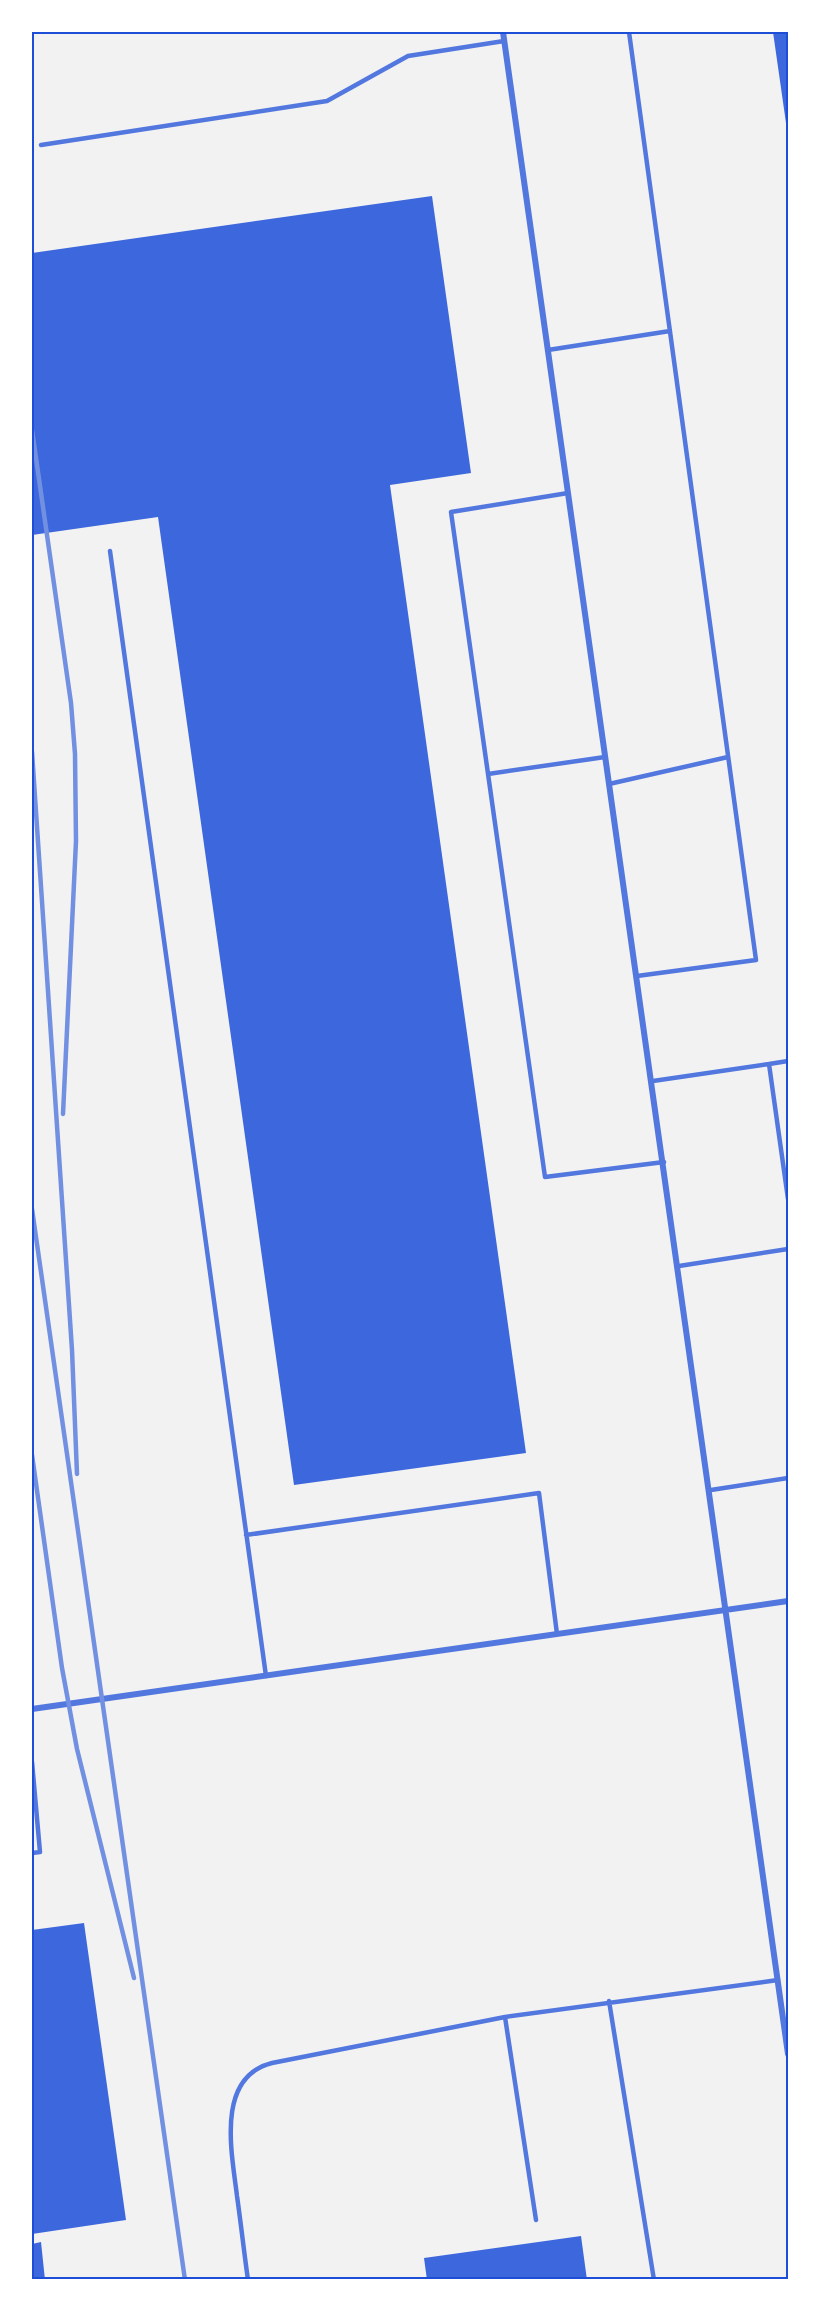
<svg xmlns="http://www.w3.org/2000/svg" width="820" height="2311" viewBox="0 0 820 2311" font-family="Signika,sans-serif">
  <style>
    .building { fill: #3d67dc }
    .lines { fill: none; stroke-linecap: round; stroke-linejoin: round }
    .service { stroke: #5277de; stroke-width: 4.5 }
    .minor { stroke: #5277de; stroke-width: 6 }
    .rail { stroke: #7290e2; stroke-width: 4.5 }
    .neatline { fill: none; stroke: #1d4ed8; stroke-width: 2 }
  </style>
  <rect width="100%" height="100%" fill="#f2f2f2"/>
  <path class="building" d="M773 32H788V130H787Z
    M432 196 471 473 390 485 526 1453 294 1485 158 517 32 535V253Z
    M84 1923 126 2220 32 2234V1930Z
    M581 2236 587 2280H427L424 2258Z
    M41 2242 45 2280H32V2244Z"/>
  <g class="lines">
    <path class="service" d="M629 32 756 960 637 976
      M41 145 327 101 408 56 504 41
      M548 350 670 331
      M568 493 451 512 545 1177 664 1162
      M110 551 266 1676
      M488 774 605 757
      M609 784 728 757
      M769 1064 788 1061
      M653 1081 769 1064 788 1199
      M679 1266 788 1249
      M711 1490 788 1478
      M246 1535 539 1493 557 1634
      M32 1762 40 1852 32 1853
      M609 2001 654 2280
      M536 2220 505 2017 778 1980
      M248 2280C244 2252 241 2224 237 2196 232 2154 215 2077 272 2063L505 2017"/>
    <path class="minor" d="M503 32 788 2054
      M32 1709 788 1601"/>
    <path class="rail" d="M32 430 71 703 75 754 76 841 63 1114
      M32 752 72 1350 77 1474
      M32 1209 185 2280
      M32 1455 62 1668 77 1749 134 1978"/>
  </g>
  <rect width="820" height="2311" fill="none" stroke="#ffffff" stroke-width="66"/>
  <rect x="33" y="33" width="754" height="2245" class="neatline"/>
</svg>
